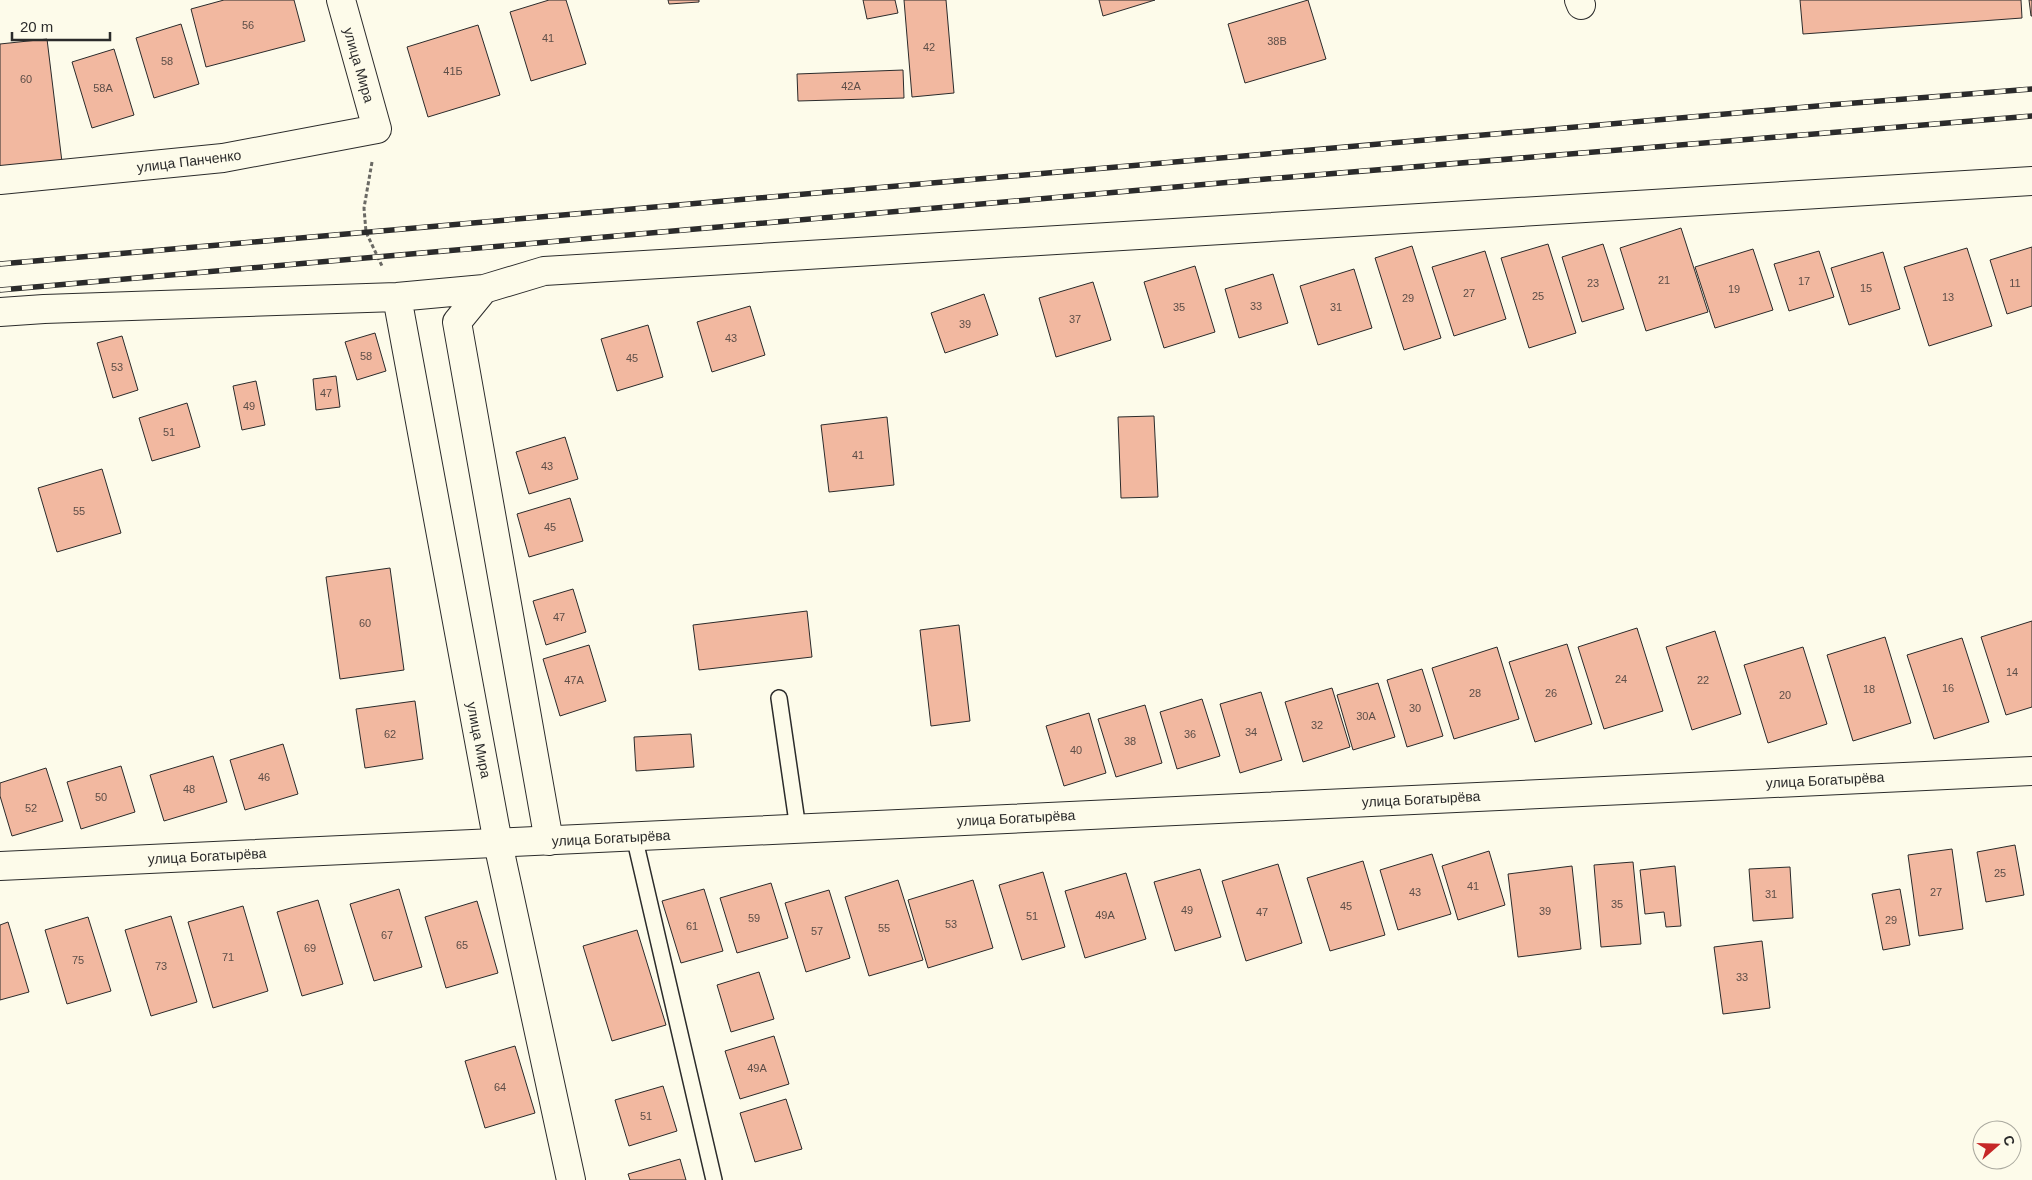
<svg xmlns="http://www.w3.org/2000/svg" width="2032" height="1180" viewBox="0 0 2032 1180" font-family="Arial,sans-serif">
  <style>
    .building { fill: #f2b8a0; stroke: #2b2b2b }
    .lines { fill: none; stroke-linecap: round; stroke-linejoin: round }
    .service-casing { stroke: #2b2b2b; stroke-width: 18 }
    .minor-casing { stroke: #2b2b2b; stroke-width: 30 }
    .tertiary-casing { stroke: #2b2b2b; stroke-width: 30 }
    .path { stroke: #6a6964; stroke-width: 3; stroke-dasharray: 4 2.5; stroke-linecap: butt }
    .service { stroke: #fdfbea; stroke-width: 15 }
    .minor { stroke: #fdfbea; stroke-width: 28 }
    .tertiary { stroke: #fdfbea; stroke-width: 28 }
    .rail-casing { stroke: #2b2b2b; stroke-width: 5.5 }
    .rail { stroke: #fdfbea; stroke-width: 4; stroke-dasharray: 11; stroke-linecap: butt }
    .labels { text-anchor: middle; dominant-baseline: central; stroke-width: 4; stroke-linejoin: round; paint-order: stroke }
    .number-label { font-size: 11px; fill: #5d4e48 }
    .street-label { font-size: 14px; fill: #2b2b2b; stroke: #fdfbea }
  </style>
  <rect width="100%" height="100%" fill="#fdfbea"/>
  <path class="building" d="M224 0H294L305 41 206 67 191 9Z
    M549 0H566L586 64 531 81 510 12Z
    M668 0H699V2L669 4Z
    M863 0H895L898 13 867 19Z
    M904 0H946L954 93 912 97Z
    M1099 0H1155L1103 16Z
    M1308 0 1326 59 1245 83 1228 24Z
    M1800 0H2021L2022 18 1803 34Z
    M2029 0H2032V16H2031Z
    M181 24 199 84 154 98 136 38Z
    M478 25 500 95 428 117 407 47Z
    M47 39 62 162 0 169V44Z
    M114 49 134 115 92 128 72 62Z
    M903 70 904 98 798 101 797 74Z
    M1681 228 1708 312 1646 331 1620 248Z
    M1548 244 1576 333 1529 348 1501 258Z
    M1603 244 1624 309 1582 322 1562 257Z
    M1412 246 1441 338 1404 350 1375 258Z
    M2032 247V306L2007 314 1990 260Z
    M1967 248 1992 326 1929 346 1904 267Z
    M1753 249 1773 310 1715 328 1695 267Z
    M1485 251 1506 319 1454 336 1432 267Z
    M1819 251 1834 297 1789 311 1774 264Z
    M1883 252 1900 309 1849 325 1831 268Z
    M1195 266 1215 332 1164 348 1144 282Z
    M1354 269 1372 328 1318 345 1300 286Z
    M1273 274 1288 323 1239 338 1225 289Z
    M1093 282 1111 340 1056 357 1039 298Z
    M984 294 998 335 945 353 931 313Z
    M750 306 765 355 712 372 697 322Z
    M648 325 663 377 617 391 601 339Z
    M375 333 386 371 357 380 345 342Z
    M122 336 138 390 113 398 97 343Z
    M336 376 340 407 316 410 313 379Z
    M256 381 265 425 242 430 233 386Z
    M187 403 200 447 152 461 139 418Z
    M1154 416 1158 497 1121 498 1118 417Z
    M887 417 894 485 829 492 821 425Z
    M565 437 578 479 529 494 516 452Z
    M102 469 121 533 57 552 38 488Z
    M570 498 583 541 529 557 517 514Z
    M390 568 404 670 340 679 326 577Z
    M573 589 586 632 546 645 533 601Z
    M807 611 812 657 699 670 693 625Z
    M2032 621V707L2006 715 1981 637Z
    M959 625 970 721 931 726 920 630Z
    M1637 628 1663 711 1604 729 1578 647Z
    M1715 631 1741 714 1692 730 1666 647Z
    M1885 637 1911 723 1853 741 1827 655Z
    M1962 638 1989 722 1934 739 1907 655Z
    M1567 644 1592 724 1535 742 1509 662Z
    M589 645 606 701 560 716 543 659Z
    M1497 647 1519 719 1454 739 1432 668Z
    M1803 647 1827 724 1768 743 1744 665Z
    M1422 669 1443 736 1407 747 1387 680Z
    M1378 683 1395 737 1353 750 1337 695Z
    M1332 688 1350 747 1303 762 1285 702Z
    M1261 692 1282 760 1240 773 1220 704Z
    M1202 699 1220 756 1177 769 1160 712Z
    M415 701 423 759 365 768 356 709Z
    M1145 705 1162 763 1116 777 1098 719Z
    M1089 713 1106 773 1064 786 1046 726Z
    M691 734 694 767 636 771 634 737Z
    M283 744 298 794 245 810 230 760Z
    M213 756 227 802 164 821 150 775Z
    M121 766 135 812 81 829 67 782Z
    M46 768 63 821 12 836 0 796V783Z
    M2015 845 2024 895 1986 902 1977 852Z
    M1952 849 1963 929 1919 936 1908 855Z
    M1489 851 1505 905 1458 920 1442 866Z
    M1432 854 1451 914 1398 930 1380 870Z
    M1363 861 1385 935 1330 951 1307 878Z
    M1633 862 1641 944 1601 947 1594 865Z
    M1278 864 1302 943 1246 961 1222 881Z
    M1572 866 1581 949 1518 957 1508 874Z
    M1675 866 1681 926 1666 927 1664 912 1645 914 1640 870Z
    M1790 867 1793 918 1753 921 1749 869Z
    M1200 869 1221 937 1175 951 1154 882Z
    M1043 872 1065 947 1022 960 999 885Z
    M1126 873 1146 939 1085 958 1065 891Z
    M898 880 923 960 869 976 845 897Z
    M973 880 993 948 928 968 908 900Z
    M771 883 788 938 737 953 720 898Z
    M399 889 422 967 374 981 350 904Z
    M704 889 723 951 681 963 662 901Z
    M1900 889 1910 945 1883 950 1872 894Z
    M829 890 850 958 806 972 785 903Z
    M318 900 343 984 302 996 277 912Z
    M477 901 498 973 446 988 425 917Z
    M243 906 268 991 213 1008 188 922Z
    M171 916 197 1002 151 1016 125 930Z
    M88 917 111 991 67 1004 45 930Z
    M8 922 29 992 0 1000V925Z
    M637 930 666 1025 612 1041 583 946Z
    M1762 941 1770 1008 1723 1014 1714 947Z
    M759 972 774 1019 731 1032 717 985Z
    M774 1036 789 1084 740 1099 725 1051Z
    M515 1046 535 1113 485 1128 465 1061Z
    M663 1086 677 1131 629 1146 615 1100Z
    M786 1099 802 1149 755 1162 740 1113Z
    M680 1159 686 1180H630L628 1174Z"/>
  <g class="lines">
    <defs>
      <path id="service" d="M779 698 798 829
        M634 836 714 1180"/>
      <path id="minor" d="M1579 0 1581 5
        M0 180 223 158 377 129 341 0
        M397 297 498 843 571 1180
        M0 312 44 309 397 297 484 289
        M549 841 457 322 484 289 544 271 2032 181"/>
      <path id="tertiary" d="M0 866 2032 771"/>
    </defs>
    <use href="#service" class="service-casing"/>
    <use href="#minor" class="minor-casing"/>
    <use href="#tertiary" class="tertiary-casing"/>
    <path class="path" d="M372 162 364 208 366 232 382 266"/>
    <use href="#service" class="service"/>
    <use href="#minor" class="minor"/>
    <use href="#tertiary" class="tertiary"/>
    <defs>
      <path id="rail" d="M0 264 1829 105 2032 89
        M0 290 1266 179 2032 116"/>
    </defs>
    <use href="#rail" class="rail-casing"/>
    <use href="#rail" class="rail"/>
  </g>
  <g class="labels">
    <g class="number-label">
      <text x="248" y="25">56</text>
      <text x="548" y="38">41</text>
      <text x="1277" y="41">38В</text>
      <text x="929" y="47">42</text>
      <text x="167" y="61">58</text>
      <text x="453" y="71">41Б</text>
      <text x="26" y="79">60</text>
      <text x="851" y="86">42А</text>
      <text x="103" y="88">58А</text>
      <text x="1664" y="280">21</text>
      <text x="1804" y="281">17</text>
      <text x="1593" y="283">23</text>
      <text x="2015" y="283">11</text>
      <text x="1866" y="288">15</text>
      <text x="1734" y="289">19</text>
      <text x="1469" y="293">27</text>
      <text x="1538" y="296">25</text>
      <text x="1948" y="297">13</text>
      <text x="1408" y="298">29</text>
      <text x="1256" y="306">33</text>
      <text x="1179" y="307">35</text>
      <text x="1336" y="307">31</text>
      <text x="1075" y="319">37</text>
      <text x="965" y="324">39</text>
      <text x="731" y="338">43</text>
      <text x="366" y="356">58</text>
      <text x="632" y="358">45</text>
      <text x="117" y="367">53</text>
      <text x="326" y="393">47</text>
      <text x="249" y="406">49</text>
      <text x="169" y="432">51</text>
      <text x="858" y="455">41</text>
      <text x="547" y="466">43</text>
      <text x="79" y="511">55</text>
      <text x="550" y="527">45</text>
      <text x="559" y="617">47</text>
      <text x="365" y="623">60</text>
      <text x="2012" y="672">14</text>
      <text x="1621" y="679">24</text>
      <text x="574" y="680">47А</text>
      <text x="1703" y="680">22</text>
      <text x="1948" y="688">16</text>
      <text x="1869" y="689">18</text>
      <text x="1475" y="693">28</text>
      <text x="1551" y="693">26</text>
      <text x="1785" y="695">20</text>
      <text x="1415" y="708">30</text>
      <text x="1366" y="716">30А</text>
      <text x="1317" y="725">32</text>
      <text x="1251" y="732">34</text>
      <text x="390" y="734">62</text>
      <text x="1190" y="734">36</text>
      <text x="1130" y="741">38</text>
      <text x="1076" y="750">40</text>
      <text x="264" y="777">46</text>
      <text x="189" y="789">48</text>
      <text x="101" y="797">50</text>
      <text x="31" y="808">52</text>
      <text x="2000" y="873">25</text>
      <text x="1473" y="886">41</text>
      <text x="1415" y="892">43</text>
      <text x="1936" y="892">27</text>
      <text x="1771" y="894">31</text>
      <text x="1617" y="904">35</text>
      <text x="1346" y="906">45</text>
      <text x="1187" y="910">49</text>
      <text x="1545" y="911">39</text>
      <text x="1262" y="912">47</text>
      <text x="1105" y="915">49А</text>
      <text x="1032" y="916">51</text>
      <text x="754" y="918">59</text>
      <text x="1891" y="920">29</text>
      <text x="951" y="924">53</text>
      <text x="692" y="926">61</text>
      <text x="884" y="928">55</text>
      <text x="817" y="931">57</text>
      <text x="387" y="935">67</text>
      <text x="462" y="945">65</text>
      <text x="310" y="948">69</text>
      <text x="228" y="957">71</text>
      <text x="78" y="960">75</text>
      <text x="161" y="966">73</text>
      <text x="1742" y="977">33</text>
      <text x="757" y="1068">49А</text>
      <text x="500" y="1087">64</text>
      <text x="646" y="1116">51</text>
    </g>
    <g class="street-label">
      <text transform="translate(359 65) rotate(74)">улица Мира</text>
      <text transform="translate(189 161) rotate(-7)">улица Панченко</text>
      <text transform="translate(479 740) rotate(79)">улица Мира</text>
      <text transform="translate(1825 780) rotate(-3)">улица Богатырёва</text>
      <text transform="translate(1421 799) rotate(-3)">улица Богатырёва</text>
      <text transform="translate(1016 818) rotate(-3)">улица Богатырёва</text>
      <text transform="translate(611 838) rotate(-3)">улица Богатырёва</text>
      <text transform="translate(207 856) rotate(-3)">улица Богатырёва</text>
    </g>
  </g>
  <g transform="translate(1997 1145) rotate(70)"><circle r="24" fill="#fdfbea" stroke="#a9a89e"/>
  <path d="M0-4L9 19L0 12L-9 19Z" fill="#c62828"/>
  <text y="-8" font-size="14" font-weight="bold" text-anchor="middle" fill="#2b2b2b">С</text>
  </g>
  <path d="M12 32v8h98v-8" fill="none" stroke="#2b2b2b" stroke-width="2.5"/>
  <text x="20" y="32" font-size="15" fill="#2b2b2b" stroke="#fdfbea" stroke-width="4" paint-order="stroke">20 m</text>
</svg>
